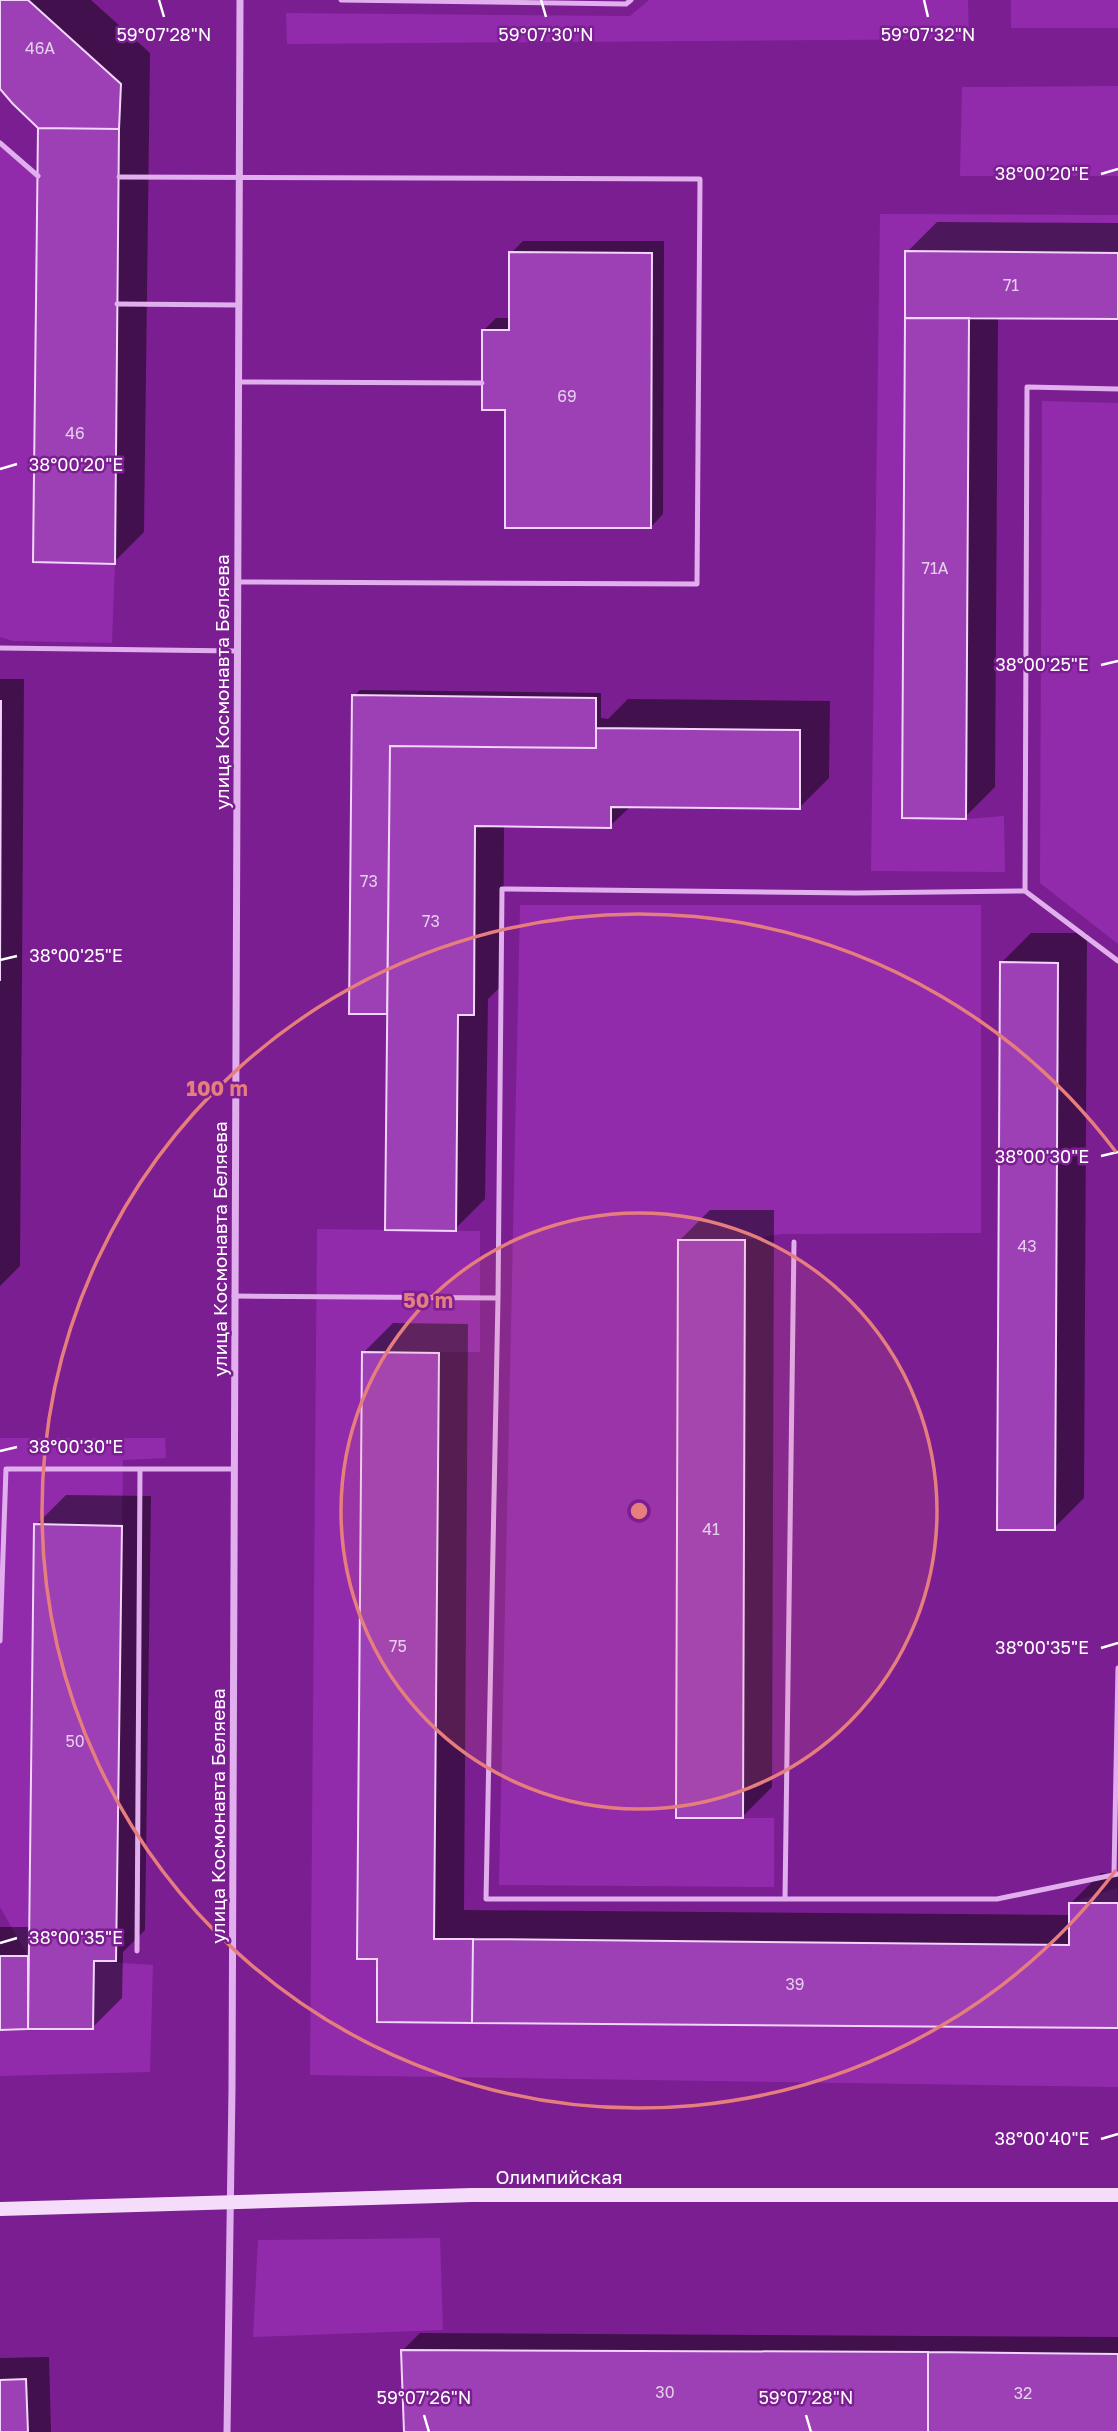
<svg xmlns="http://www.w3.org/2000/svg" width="1118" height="2432" viewBox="0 0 1118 2432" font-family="'Golos Text',sans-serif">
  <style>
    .green { fill: #912bac }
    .shadow { fill: #0007 }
    .building { fill: #9d3fb5; stroke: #f2d5fa; stroke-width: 2 }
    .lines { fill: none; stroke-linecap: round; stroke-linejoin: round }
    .lane { stroke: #e1afee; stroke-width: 5 }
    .street { stroke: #e1afee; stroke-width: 7 }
    .secondary { stroke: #f4dcfa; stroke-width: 14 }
    .ticks { fill: none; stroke: #fff; stroke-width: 2.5 }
    .ring { fill: none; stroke: #e67e7e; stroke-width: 3.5 }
    .labels { text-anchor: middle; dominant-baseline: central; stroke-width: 5; stroke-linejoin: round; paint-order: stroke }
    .number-label { font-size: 16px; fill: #e6cfec }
    .street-label { font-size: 19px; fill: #fff; stroke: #7b1e91 }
    .ticks-label { font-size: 18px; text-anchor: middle; fill: #fff; stroke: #7b1e91; stroke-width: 5; stroke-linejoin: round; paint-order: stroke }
    .centre { fill: #e67e7e; stroke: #7b1e91; stroke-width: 3.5 }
    .ring-label { font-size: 21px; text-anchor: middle; font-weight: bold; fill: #e67e7e; stroke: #7b1e91; stroke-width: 5; stroke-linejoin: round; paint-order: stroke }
  </style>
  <rect width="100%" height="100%" fill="#7b1e91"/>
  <path class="green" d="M649 0H968L969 39 287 44 286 13 630 16Z
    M1011 0H1118V28H1011Z
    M1118 86V176H960L962 87Z
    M0 143 38 176 33 562 115 564 112 643 13 641 0 637Z
    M880 214 1118 215V253L905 252 902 818 966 819 1004 816 1005 872 871 871Z
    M1042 401 1118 403V944L1040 883Z
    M520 905H981V1233L781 1234 745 1240H678L676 1818H774V1887L499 1885Z
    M317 1229 480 1231V1352L362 1353 357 1958 377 1959V2022L1118 2028V2087L310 2075Z
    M0 1438H165L166 1458 123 1460 122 1526 34 1525 28 1956 0 1907Z
    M1117 1888 1118 1903H1069Z
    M94 1961 153 1965 150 2072 0 2076V2031L93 2029Z
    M440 2238 443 2330 253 2337 258 2240Z"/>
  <path class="shadow" d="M0 0H91L150 53 144 532 114 562 40 127 0 87Z
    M937 222 1118 223V318L998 317 995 787 965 817 907 252Z
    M523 241H664L663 514 651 527 507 408 484 330 496 318H511V253Z
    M0 679H24L20 1266 0 1286Z
    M360 690 601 693V718L608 719 628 699 830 701 829 778 799 808 631 806 610 826 504 825 503 984 488 999 485 1199 455 1229 389 1012H351L354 696Z
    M1031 933H1087L1084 1498 1054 1528 1001 963Z
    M710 1210H774L772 1787 742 1817 680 1240Z
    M393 1323 468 1324 464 1910 1071 1915V1903L1101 1873 1118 1874V2026L379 1957 363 1353Z
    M66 1495 151 1496 145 1930 123 1952 122 1998 92 2028 0 2030V1927H30L36 1525Z
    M420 2333 1118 2337V2432H405L402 2351Z
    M49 2357 51 2432H0V2358Z"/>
  <path class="building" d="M0 0H28L121 84 119 129 38 128 13 104 0 89Z
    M38 128 119 129 115 564 33 562Z
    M905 251 1118 253V319L905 318Z
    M509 252 652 253 651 528H505V410H482V330H509Z
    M905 318H969L966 819 902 818Z
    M352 695 596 698V748L390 746 387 1014H349Z
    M0 701H1L0 981Z
    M596 728 800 730V809L611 807V828L475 826 474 1015H458L456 1231 385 1230 390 746 596 748Z
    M1000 962 1058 963 1055 1530H997Z
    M678 1240H745L743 1818H676Z
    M362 1352 439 1353 434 1939H473L472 2023 377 2022V1959H357Z
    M34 1524 122 1526 116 1961H94L93 2029H28Z
    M1069 1903H1118V2028L472 2023 473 1939 1069 1945Z
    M0 1956H28V2029L0 2030Z
    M401 2350 928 2352V2432H404Z
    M928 2352 1118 2354V2432H928Z
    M26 2379 28 2432H0V2380Z"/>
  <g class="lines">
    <path class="lane" d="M341 0 626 4 631 0
      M0 143 38 176
      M119 177 700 179 697 584 238 582
      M117 304 239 305
      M238 382 482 383
      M1118 389 1027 387 1025 891 1118 961
      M0 648 237 651
      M234 1296 498 1298 502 889 856 893 1025 891
      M498 1298 486 1899H997L1118 1874
      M0 1641 6 1469H234
      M1114 1874 1118 1668
      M785 1899 794 1242
      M137 1951 140 1469"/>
    <path class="street" d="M227 2432 232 2089 240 0"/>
    <path class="secondary" d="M0 2209 472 2195H1118"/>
  </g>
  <path class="ticks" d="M159 0 164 17M541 0 546 17M924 0 928 17M1101 174 1118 169M0 469 17 464M1101 665 1118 661M0 960 17 956M1101 1156 1118 1152M0 1451 17 1447M1101 1648 1118 1643M0 1943 17 1938M1101 2139 1118 2134M424 2415 429 2432M806 2415 811 2432"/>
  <circle cx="639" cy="1511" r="298" fill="#e67e7e" fill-opacity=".12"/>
  <g class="ring">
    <circle cx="639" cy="1511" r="298"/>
    <path d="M1116 1870A597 597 0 1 1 1116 1152"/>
  </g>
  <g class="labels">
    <g class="number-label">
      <text x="40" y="48">46А</text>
      <text x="1011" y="285">71</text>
      <text x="567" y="396">69</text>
      <text x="75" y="433">46</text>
      <text x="935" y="568">71А</text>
      <text x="369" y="881">73</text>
      <text x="431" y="921">73</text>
      <text x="1027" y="1246">43</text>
      <text x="711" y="1529">41</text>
      <text x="398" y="1646">75</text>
      <text x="75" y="1741">50</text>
      <text x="795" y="1984">39</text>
      <text x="665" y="2392">30</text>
      <text x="1023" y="2393">32</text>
    </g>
    <g class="street-label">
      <text transform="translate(221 682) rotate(-90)">улица Космонавта Беляева</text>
      <text transform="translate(219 1249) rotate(-90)">улица Космонавта Беляева</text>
      <text transform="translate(217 1816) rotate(-90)">улица Космонавта Беляева</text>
      <text x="559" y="2176">Олимпийская</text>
    </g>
  </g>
  <g class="ticks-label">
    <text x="164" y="41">59°07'28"N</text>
    <text x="546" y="41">59°07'30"N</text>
    <text x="928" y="41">59°07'32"N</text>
    <text x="1042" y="180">38°00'20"E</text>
    <text x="76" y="471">38°00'20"E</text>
    <text x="1042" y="671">38°00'25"E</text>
    <text x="76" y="962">38°00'25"E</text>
    <text x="1042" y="1163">38°00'30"E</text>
    <text x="76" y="1453">38°00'30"E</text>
    <text x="1042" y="1654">38°00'35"E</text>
    <text x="76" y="1944">38°00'35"E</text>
    <text x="1042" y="2145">38°00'40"E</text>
    <text x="424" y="2404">59°07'26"N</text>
    <text x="806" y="2404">59°07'28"N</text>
  </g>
  <circle cx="639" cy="1511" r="10" class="centre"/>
  <g class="ring-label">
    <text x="217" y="1096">100 m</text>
    <text x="428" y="1308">50 m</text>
  </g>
</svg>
